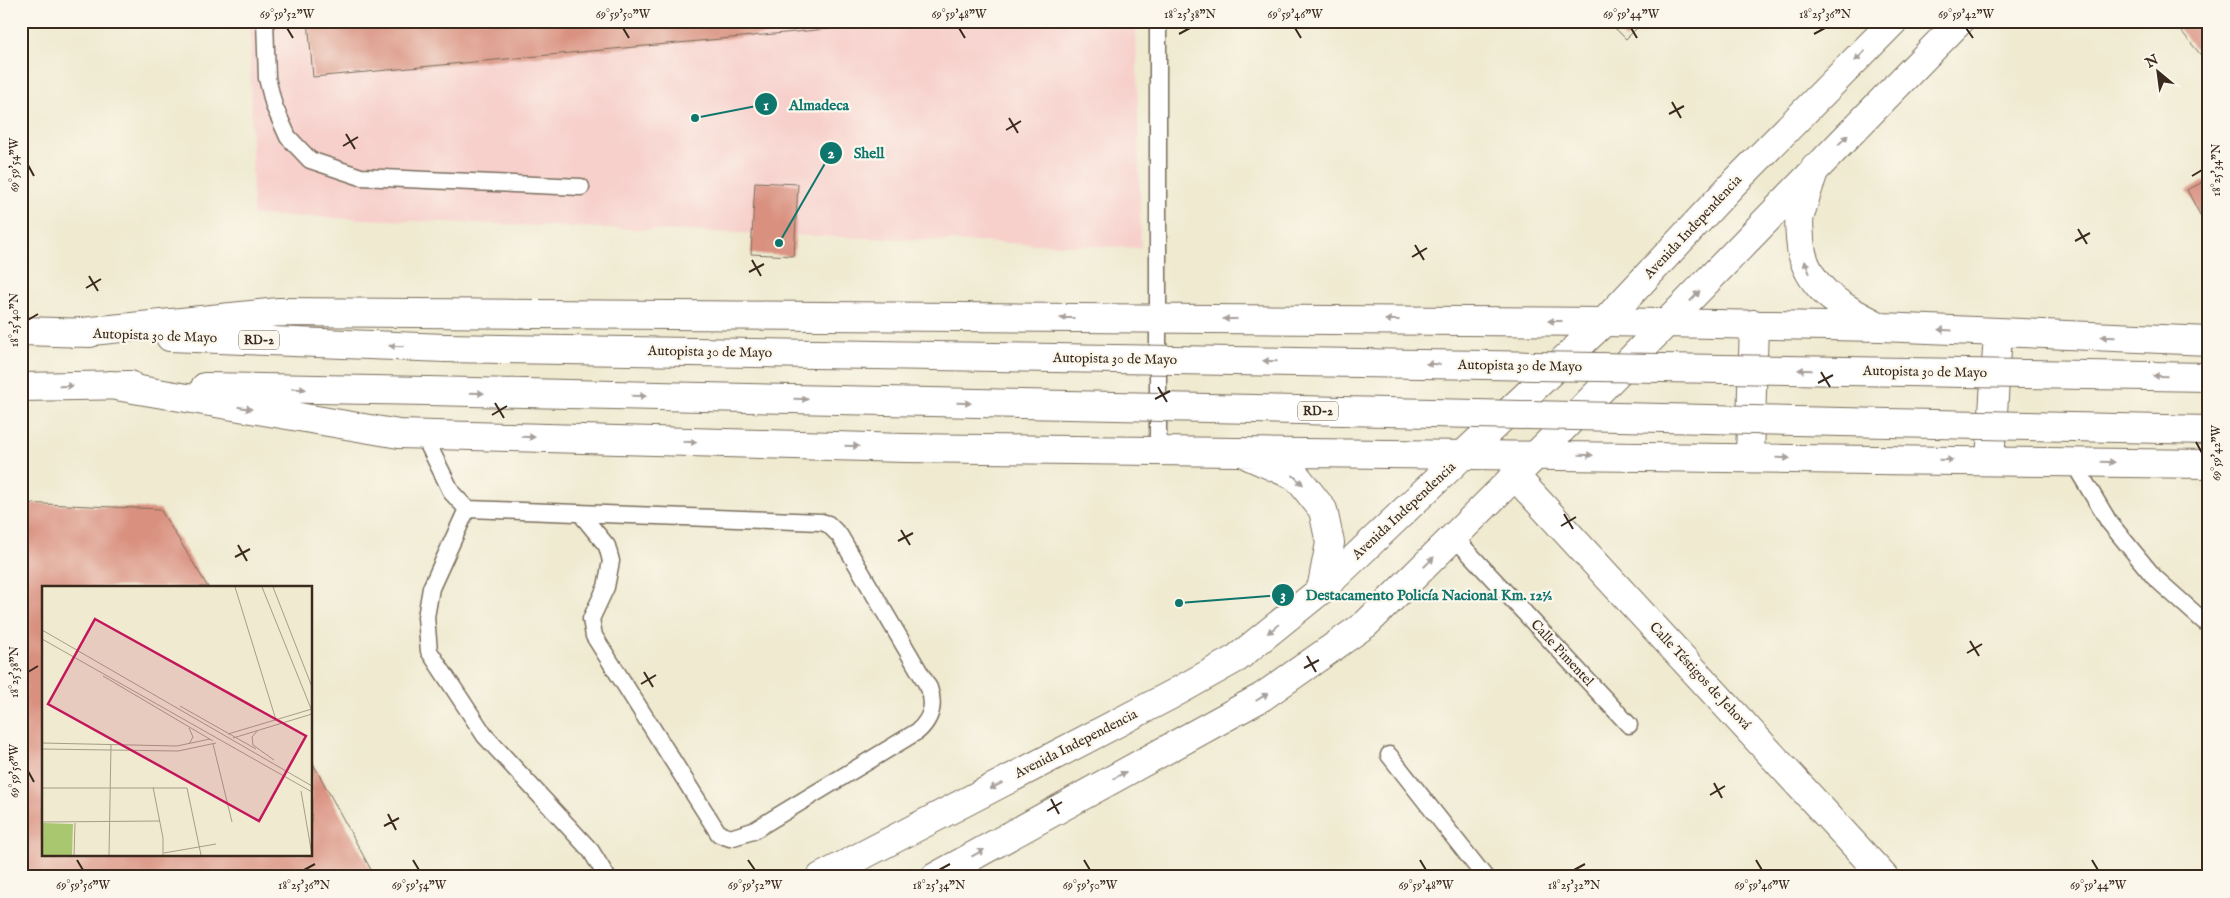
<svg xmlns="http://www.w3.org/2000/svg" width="2230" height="898" viewBox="0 0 2230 898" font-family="'IM FELL English',serif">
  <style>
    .built { fill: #f7d0cc }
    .building { fill: #d9907f }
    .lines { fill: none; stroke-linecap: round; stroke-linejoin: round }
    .service-casing { stroke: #7a6d5c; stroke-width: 19 }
    .minor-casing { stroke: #7a6d5c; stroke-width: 30 }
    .tertiary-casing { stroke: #7a6d5c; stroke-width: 30 }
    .secondary-casing { stroke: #7a6d5c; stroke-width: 30 }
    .trunk-casing { stroke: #7a6d5c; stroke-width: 30 }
    .service { stroke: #fff; stroke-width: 16 }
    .minor { stroke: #fff; stroke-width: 28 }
    .tertiary { stroke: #fff; stroke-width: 28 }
    .secondary { stroke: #fff; stroke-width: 28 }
    .trunk { stroke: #fff; stroke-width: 28 }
    .trunk-bridge-casing { stroke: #7a6d5c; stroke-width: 30; stroke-linecap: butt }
    .trunk-bridge { stroke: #fff; stroke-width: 28 }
    .oneway { fill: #a79f9a }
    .ticks { fill: none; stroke: #3b2a1e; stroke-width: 2 }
    .labels { text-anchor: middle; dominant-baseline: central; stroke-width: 4.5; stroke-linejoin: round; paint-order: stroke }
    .shield { fill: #fbf7ec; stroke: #75685c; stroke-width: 1 }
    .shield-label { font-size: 12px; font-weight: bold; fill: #3b2a1e }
    .street-label { font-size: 14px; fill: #3b2a1e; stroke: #fbf7ec }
    .inset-road { fill: none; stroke: #a79d89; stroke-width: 1 }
    .view { fill: #c2185b; fill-opacity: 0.15; stroke: #c2185b; stroke-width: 2.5 }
    .inset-edge { fill: none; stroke: #3b2a1e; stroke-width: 2.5 }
    .leader { fill: none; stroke: #0f766e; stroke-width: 2 }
    .callout-dot { fill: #0f766e; stroke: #fbf7ec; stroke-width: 2 }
    .mark-label { font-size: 15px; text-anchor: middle; font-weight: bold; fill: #fff }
    .callout-label { font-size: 15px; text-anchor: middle; font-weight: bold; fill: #0f766e; stroke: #fbf7ec; stroke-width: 4.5; stroke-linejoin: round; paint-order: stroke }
    .neatline { fill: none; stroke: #3b2a1e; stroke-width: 2 }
    .ticks-label { font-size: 12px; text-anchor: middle; fill: #3b2a1e }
  </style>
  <rect width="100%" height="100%" fill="#fbf7ec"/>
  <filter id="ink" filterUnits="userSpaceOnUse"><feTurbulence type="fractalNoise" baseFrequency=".02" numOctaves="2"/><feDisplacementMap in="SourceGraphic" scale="10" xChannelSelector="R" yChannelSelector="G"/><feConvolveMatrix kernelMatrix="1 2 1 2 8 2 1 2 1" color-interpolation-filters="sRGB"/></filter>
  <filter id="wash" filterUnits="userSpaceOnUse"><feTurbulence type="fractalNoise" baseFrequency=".0096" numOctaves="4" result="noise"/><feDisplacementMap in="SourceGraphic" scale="20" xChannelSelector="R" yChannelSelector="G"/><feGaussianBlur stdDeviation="1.12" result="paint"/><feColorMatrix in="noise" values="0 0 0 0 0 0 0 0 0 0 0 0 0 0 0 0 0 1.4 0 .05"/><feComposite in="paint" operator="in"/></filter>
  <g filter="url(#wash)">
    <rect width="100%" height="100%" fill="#efead0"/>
    <path class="built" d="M250 21H1136L1141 248 253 215Z"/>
    <g id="blocks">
      <path class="building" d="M308 21H892V23L313 77Z
        M1608 21H1644L1626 39Z
        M2183 21H2209V65L2177 26Z
        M2209 179V232L2187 190Z
        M755 182 798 184 794 256 751 254Z
        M21 503 160 509 208 587H44V854H311V760L375 877H21Z"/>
    </g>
  </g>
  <g filter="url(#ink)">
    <use href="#blocks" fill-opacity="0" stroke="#7a6d5c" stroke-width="1"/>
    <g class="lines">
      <defs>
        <path id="service" d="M265 21 267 78 274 106 288 137 310 160 361 177 581 187
          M1158 21V450
          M423 434 452 493 467 509 821 522 828 524 840 536 929 688C935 705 932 718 918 731L753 831 730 838 719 834 594 636 591 619 606 587 611 561 607 546 580 513
          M2073 462 2109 522 2154 577 2209 626
          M467 509 431 588 426 617 429 651 485 736 591 851 607 877
          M1454 537 1629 725
          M1389 755 1485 877"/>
        <path id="minor" d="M1515 476 1884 877"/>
        <path id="tertiary" d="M821 877 1171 695 1237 658 1321 590 1464 454
          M935 877 1262 697 1366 624 1537 454"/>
        <path id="secondary" d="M1464 454 1604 322 1733 184 1894 21
          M1537 454C1680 312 1818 165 1960 21"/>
        <path id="trunk" d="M1815 168C1810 184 1804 200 1800 216 1798 223 1800 232 1800 239 1803 288 1842 307 1881 327L2209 341
          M21 331 90 333
          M72 333 279 312 1604 322 1881 327
          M170 337 445 348
          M110 385 399 434 905 448 2209 464
          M21 387 130 385
          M205 387 428 391
          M1249 456 1297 477 1323 510 1330 543 1321 590
          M1750 457 1754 324
          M1990 461 1998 333"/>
      </defs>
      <use href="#service" class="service-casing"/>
      <use href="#minor" class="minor-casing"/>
      <use href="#tertiary" class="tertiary-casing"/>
      <use href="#secondary" class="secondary-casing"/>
      <use href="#trunk" class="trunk-casing"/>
      <use href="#service" class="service"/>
      <use href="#minor" class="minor"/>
      <use href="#tertiary" class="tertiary"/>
      <use href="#secondary" class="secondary"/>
      <use href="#trunk" class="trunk"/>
      <defs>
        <path id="trunk-bridge" d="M445 348 2209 377
          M428 391 2209 430"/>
      </defs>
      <use href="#trunk-bridge" class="trunk-bridge-casing"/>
      <use href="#trunk-bridge" class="trunk-bridge"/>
    </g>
    <defs><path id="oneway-solid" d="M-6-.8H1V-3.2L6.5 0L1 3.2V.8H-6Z" transform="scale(1.25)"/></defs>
    <g class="oneway">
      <use href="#oneway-solid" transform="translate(1860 56) rotate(135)"/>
      <use href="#oneway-solid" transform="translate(1843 140) rotate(-45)"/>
      <use href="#oneway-solid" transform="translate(1807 267) rotate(-113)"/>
      <use href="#oneway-solid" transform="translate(1695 296) rotate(-47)"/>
      <use href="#oneway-solid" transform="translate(1067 318) rotate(-180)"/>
      <use href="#oneway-solid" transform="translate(1230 319) rotate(-180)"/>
      <use href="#oneway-solid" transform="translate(1392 320) rotate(-180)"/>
      <use href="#oneway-solid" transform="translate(1555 321) rotate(-180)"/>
      <use href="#oneway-solid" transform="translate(1945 330) rotate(-177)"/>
      <use href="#oneway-solid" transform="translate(2108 337) rotate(-178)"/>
      <use href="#oneway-solid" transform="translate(396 346) rotate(-178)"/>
      <use href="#oneway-solid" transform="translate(1270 361) rotate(-179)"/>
      <use href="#oneway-solid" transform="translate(1433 364) rotate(-179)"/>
      <use href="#oneway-solid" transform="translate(1805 370) rotate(-179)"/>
      <use href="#oneway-solid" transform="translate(2160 376) rotate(-179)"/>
      <use href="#oneway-solid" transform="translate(66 386) rotate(-1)"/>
      <use href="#oneway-solid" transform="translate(299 389) rotate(1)"/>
      <use href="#oneway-solid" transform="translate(477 393) rotate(1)"/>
      <use href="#oneway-solid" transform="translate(639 396) rotate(1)"/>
      <use href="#oneway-solid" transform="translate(801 399) rotate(1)"/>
      <use href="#oneway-solid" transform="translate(964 403) rotate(1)"/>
      <use href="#oneway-solid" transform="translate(245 408) rotate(10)"/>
      <use href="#oneway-solid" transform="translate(528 437) rotate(2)"/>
      <use href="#oneway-solid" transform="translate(690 442) rotate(2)"/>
      <use href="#oneway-solid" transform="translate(852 446) rotate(2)"/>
      <use href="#oneway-solid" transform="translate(1586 455) rotate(1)"/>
      <use href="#oneway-solid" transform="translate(1783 458) rotate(1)"/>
      <use href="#oneway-solid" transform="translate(1946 460) rotate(1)"/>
      <use href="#oneway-solid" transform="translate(2108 462) rotate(1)"/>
      <use href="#oneway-solid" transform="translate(1298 480) rotate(42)"/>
      <use href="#oneway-solid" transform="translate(1429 562) rotate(-45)"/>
      <use href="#oneway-solid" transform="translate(1273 629) rotate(141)"/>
      <use href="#oneway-solid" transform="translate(1262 697) rotate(-32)"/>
      <use href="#oneway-solid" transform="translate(1120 775) rotate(-29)"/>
      <use href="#oneway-solid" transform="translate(996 786) rotate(153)"/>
      <use href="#oneway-solid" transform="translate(978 853) rotate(-29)"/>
    </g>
  </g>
  <path class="ticks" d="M287 28 293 38M623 28 629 38M959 28 965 38M1295 28 1301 38M1631 28 1637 38M1966 28 1973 38M1179 34 1190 28M1814 34 1825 28M1672 102 1681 118M1669 114 1684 106M1009 118 1018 133M1006 130 1021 121M346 134 355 149M343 146 358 137M28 165 34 176M2192 176 2202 170M2078 229 2087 244M2075 241 2090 233M1415 245 1424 260M1412 257 1427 248M752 260 761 276M749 272 764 264M89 276 98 291M86 288 101 279M28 320 38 314M1821 372 1830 387M1818 383 1833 375M1158 387 1167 402M1155 399 1170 391M495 403 504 418M492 415 507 406M2196 442 2202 453M1564 514 1573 529M1561 526 1576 517M901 530 910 545M898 541 913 533M238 545 247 561M235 557 250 549M1970 641 1979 656M1967 653 1982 644M1307 656 1316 672M1304 668 1319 660M28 672 38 666M644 672 653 687M641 684 656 675M28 771 34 782M1714 783 1722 798M1710 795 1725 786M1051 799 1059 814M1047 811 1062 802M388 814 396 830M384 826 399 818M77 860 83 870M413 860 419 870M748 860 755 870M1084 860 1090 870M1420 860 1426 870M1756 860 1762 870M2092 860 2098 870M304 870 315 864M939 870 950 864M1574 870 1585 864"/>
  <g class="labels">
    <g class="shield">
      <rect x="239" y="330.5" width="40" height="19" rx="4"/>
      <rect x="1298" y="401.5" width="40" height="19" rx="4"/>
    </g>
    <g class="shield-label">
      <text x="259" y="340">RD-2</text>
      <text x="1318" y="411">RD-2</text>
    </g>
    <g class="street-label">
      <text transform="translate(1693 227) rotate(-47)">Avenida Independencia</text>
      <text transform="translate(155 336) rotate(2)">Autopista 30 de Mayo</text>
      <text transform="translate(710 352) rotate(1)">Autopista 30 de Mayo</text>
      <text transform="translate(1115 359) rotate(1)">Autopista 30 de Mayo</text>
      <text transform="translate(1520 366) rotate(1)">Autopista 30 de Mayo</text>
      <text transform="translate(1925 372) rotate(1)">Autopista 30 de Mayo</text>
      <text transform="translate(1404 511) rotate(-43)">Avenida Independencia</text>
      <text transform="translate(1562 653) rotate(47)">Calle Pimentel</text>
      <text transform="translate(1700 676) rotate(47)">Calle Téstigos de Jehová</text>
      <text transform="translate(1076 744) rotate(-27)">Avenida Independencia</text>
    </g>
  </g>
  <g transform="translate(42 586)">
    <rect width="270" height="270" fill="#efead0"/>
    <path d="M0 237 31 238 30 269H0Z" fill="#a8c76e"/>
    <path class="inset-road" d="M193 1 234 134M220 1 270 125M231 1 270 101M0 44 270 200M0 53 270 206M61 90 171 155M138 120 214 163M216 144 210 151 211 159 232 174M186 148 270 123M191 152 270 128M0 157 135 160 168 153M147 158 151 151 147 142M171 158 190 236M0 163 136 165 174 157M111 201 121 252V269M0 202H145L159 269M259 205 270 269M0 236 118 235M122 267 174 258M32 269 33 237M67 269 69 159"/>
    <path class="view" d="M53 33 264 150 217 235 6 118Z"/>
    <rect width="270" height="270" class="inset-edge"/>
  </g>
  <path class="leader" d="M695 118L766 104M779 243L831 153M1179 603L1283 595"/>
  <g class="callout-dot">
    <circle cx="695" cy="118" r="5"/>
    <circle cx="779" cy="243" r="5"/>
    <circle cx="1179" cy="603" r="5"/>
    <circle cx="766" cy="104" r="12"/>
    <circle cx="831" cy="153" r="12"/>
    <circle cx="1283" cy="595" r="12"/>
  </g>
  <g class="mark-label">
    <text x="766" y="110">1</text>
    <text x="831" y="158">2</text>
    <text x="1283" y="600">3</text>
  </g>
  <g class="callout-label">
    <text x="819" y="110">Almadeca</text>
    <text x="869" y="158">Shell</text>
    <text x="1429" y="600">Destacamento Policía Nacional Km. 12½</text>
  </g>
  <rect width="2230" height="898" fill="none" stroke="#fbf7ec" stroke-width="55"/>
  <g transform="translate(2158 72) rotate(331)" stroke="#fbf7ec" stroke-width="4" paint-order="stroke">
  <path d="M0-4L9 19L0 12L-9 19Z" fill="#3b2a1e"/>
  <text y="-8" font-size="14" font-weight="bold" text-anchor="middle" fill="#3b2a1e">N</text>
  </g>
  <rect x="28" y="28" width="2174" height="842" class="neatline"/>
  <g class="ticks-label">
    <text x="287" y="18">69°59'52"W</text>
    <text x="623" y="18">69°59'50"W</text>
    <text x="959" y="18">69°59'48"W</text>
    <text x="1190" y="18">18°25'38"N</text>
    <text x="1295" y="18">69°59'46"W</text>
    <text x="1631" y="18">69°59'44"W</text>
    <text x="1825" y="18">18°25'36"N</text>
    <text x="1966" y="18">69°59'42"W</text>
    <text transform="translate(14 165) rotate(-90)" y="4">69°59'54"W</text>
    <text transform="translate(2216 170) rotate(-90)" y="4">18°25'34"N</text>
    <text transform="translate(14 320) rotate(-90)" y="4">18°25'40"N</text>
    <text transform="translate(2216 453) rotate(-90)" y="4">69°59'42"W</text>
    <text transform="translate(14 672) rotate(-90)" y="4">18°25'38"N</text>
    <text transform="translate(14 771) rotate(-90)" y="4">69°59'56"W</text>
    <text x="83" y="889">69°59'56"W</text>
    <text x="304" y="889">18°25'36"N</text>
    <text x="419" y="889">69°59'54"W</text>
    <text x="755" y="889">69°59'52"W</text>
    <text x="939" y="889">18°25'34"N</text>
    <text x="1090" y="889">69°59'50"W</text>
    <text x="1426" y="889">69°59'48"W</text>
    <text x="1574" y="889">18°25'32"N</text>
    <text x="1762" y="889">69°59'46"W</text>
    <text x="2098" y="889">69°59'44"W</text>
  </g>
</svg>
